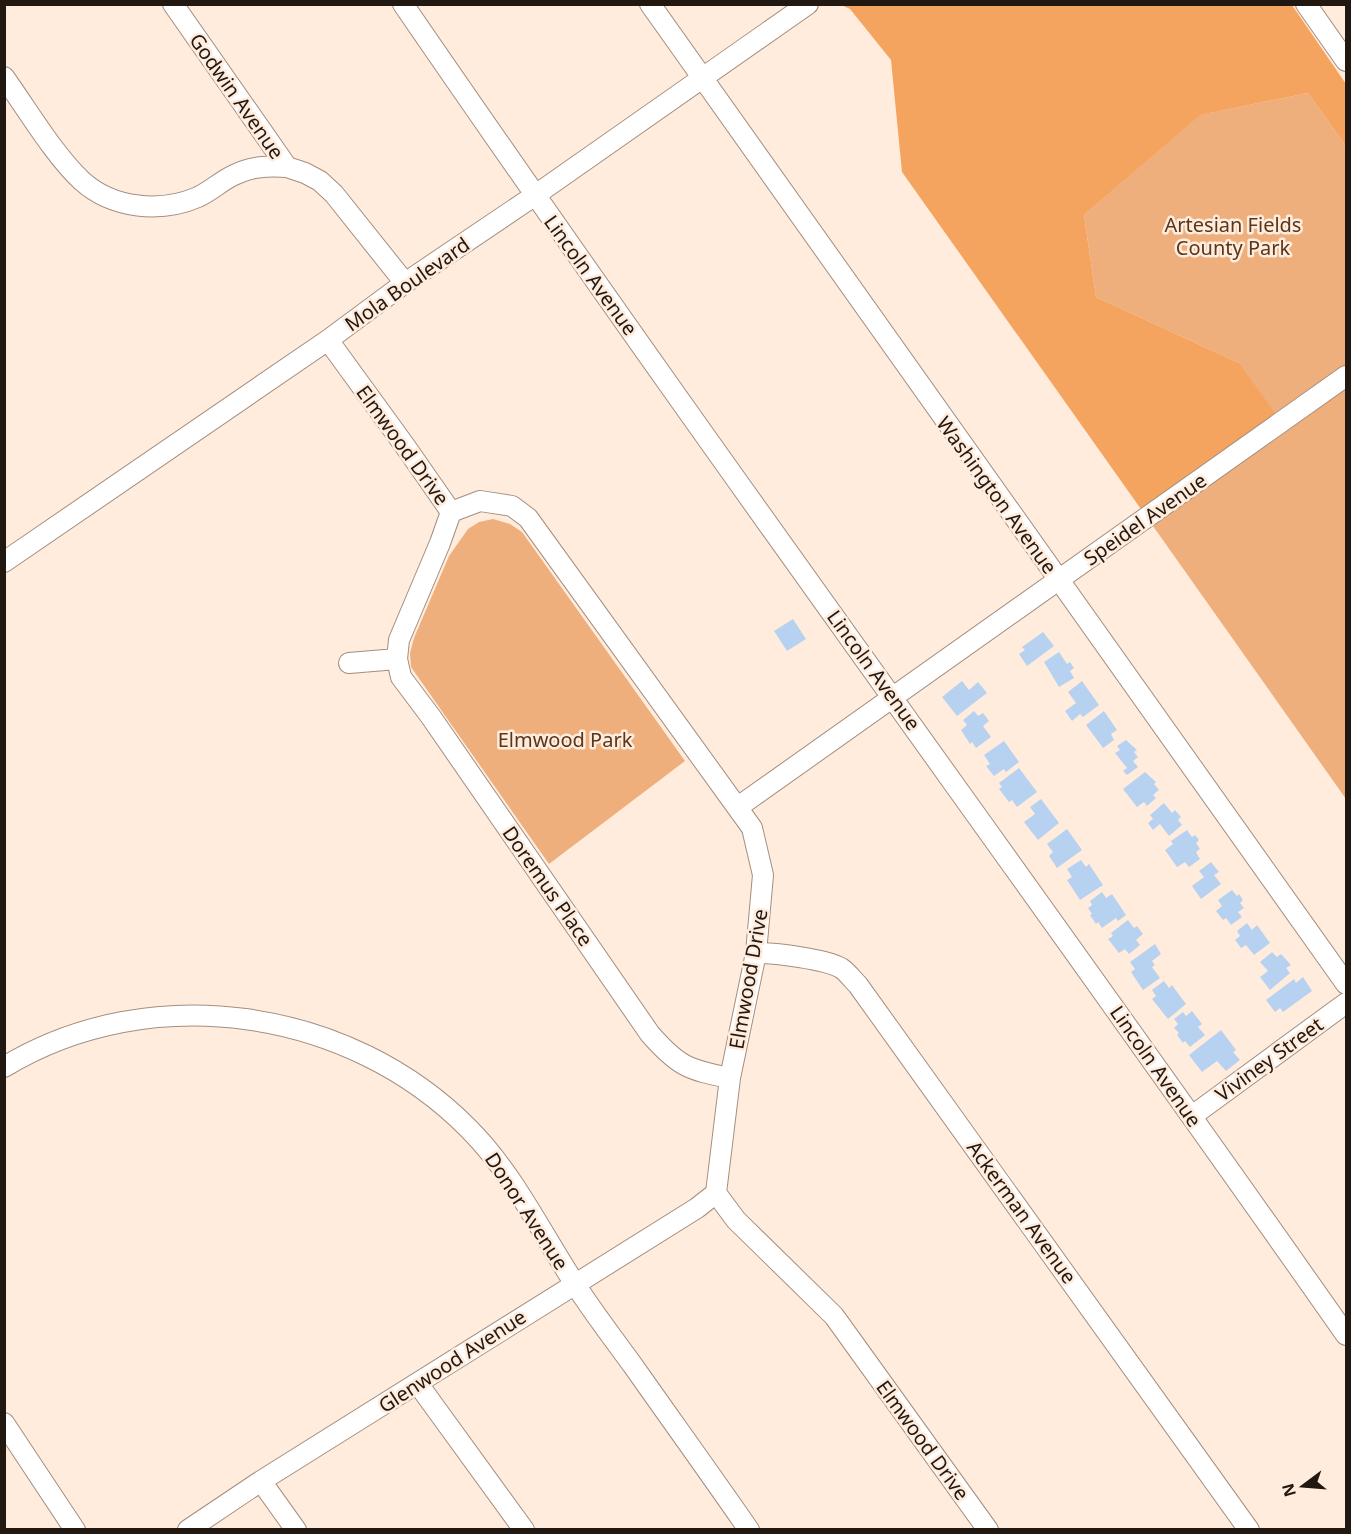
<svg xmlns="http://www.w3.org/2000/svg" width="1351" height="1534" viewBox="0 0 1351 1534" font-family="'Noto Sans',sans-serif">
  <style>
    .green { fill: #eeaf7c }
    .forest { fill: #f5a460 }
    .building { fill: #b7d2f0 }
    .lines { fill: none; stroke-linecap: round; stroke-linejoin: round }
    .minor-casing { stroke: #a48e7e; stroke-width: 22 }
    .minor { stroke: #fff; stroke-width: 20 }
    .labels { text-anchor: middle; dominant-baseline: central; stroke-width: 5; stroke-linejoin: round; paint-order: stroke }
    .street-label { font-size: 20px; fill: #211812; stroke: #ffecdd }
    .park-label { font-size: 20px; fill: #58371b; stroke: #ffecdd }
  </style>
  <rect width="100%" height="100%" fill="#ffecdd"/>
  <path class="green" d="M1308 93 1346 146V799L1148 519 1239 363 1096 297 1084 215 1199 115Z
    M493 519 510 524 522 532 685 761 549 864 411 667 410 653 414 638 449 556 468 529 479 522Z"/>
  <path class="forest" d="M841 5H1292L1346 84V146L1308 93 1200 115 1084 215 1096 297 1239 363 1283 424 1148 519 902 172 891 60 850 9Z"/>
  <path class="building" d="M793 619 806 639 787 651 774 631Z
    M1043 632 1054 646 1027 666 1019 654 1025 650 1022 647Z
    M1059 652 1067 664 1070 662 1074 668 1070 671 1074 678 1059 687 1044 662Z
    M962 681 969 690 978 682 987 693 957 716 942 697Z
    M1082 681 1099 705 1083 717 1080 714 1072 721 1065 711 1076 703 1068 692Z
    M974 711 978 716 983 713 989 721 983 726 991 737 976 748 972 742 970 744 961 730 967 725 963 720Z
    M1104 711 1117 730 1111 734 1114 740 1103 748 1086 725Z
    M1126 740 1137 750 1134 752 1138 757 1133 761 1138 767 1127 775 1123 771 1127 768 1115 753 1120 750 1117 746Z
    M1004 741 1019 762 1006 772 1004 769 994 776 986 766 990 764 984 755Z
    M1019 768 1037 792 1017 807 1012 800 1009 802 999 789 1002 787 999 783Z
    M1145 772 1156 782 1154 784 1159 790 1153 795 1156 798 1147 806 1144 802 1137 807 1123 789Z
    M1041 799 1059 823 1038 840 1024 822 1035 814 1030 807Z
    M1164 803 1172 813 1175 810 1181 817 1178 820 1182 825 1169 836 1160 824 1153 830 1148 823 1153 819 1150 815Z
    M1067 829 1082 850 1057 868 1049 856 1053 852 1047 844Z
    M1187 830 1192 837 1195 835 1199 840 1196 843 1200 849 1196 852 1200 859 1189 867 1185 862 1177 867 1165 850 1173 844 1171 841Z
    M1081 860 1086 867 1089 864 1103 885 1080 900 1067 880 1072 877 1067 869Z
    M1211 862 1219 872 1214 875 1221 884 1201 899 1192 886 1204 877 1199 871Z
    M1232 890 1237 896 1239 894 1243 900 1240 903 1244 908 1238 912 1242 917 1231 925 1226 918 1223 920 1216 911 1222 906 1218 900Z
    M1102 892 1106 898 1112 894 1126 915 1118 921 1116 918 1102 928 1098 922 1096 924 1090 915 1092 914 1088 908 1092 905 1090 901Z
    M1128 920 1134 928 1137 926 1143 934 1136 940 1140 945 1129 954 1125 949 1119 953 1108 939 1113 936 1111 933Z
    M1247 923 1252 930 1257 925 1270 943 1254 955 1246 945 1241 948 1235 940 1240 936 1237 931Z
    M1155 944 1161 954 1152 961 1155 965 1152 967 1160 978 1143 990 1131 972 1135 969 1130 962Z
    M1272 952 1277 957 1281 954 1291 965 1286 968 1290 973 1270 990 1260 977 1268 971 1260 962Z
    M1303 977 1312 991 1283 1012 1280 1008 1275 1012 1266 1000 1294 979 1296 983Z
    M1164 981 1169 988 1172 985 1186 1004 1168 1019 1152 999 1156 996 1152 990Z
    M1192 1011 1202 1024 1198 1027 1205 1035 1190 1047 1185 1041 1183 1043 1177 1035 1179 1033 1174 1028 1178 1024 1174 1019 1183 1012 1186 1016Z
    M1221 1030 1236 1050 1233 1052 1240 1060 1226 1071 1217 1061 1202 1072 1189 1055Z"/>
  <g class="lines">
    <defs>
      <path id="minor" d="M173 4 287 167 305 173 320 181 334 194 405 283
        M403 4C711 453 1034 890 1346 1335
        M650 4 1346 984
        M1306 4 1346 61
        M4 77C27 109 54 155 82 181 113 209 161 213 198 197 211 191 221 181 234 175 251 166 269 166 287 167
        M328 340 405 446 451 512 480 501 512 506 528 518 752 828 763 875 756 953 730 1078 716 1193 736 1220 834 1316 988 1530
        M451 512 440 543 399 640 397 659 401 677 431 717 650 1034C678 1066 688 1070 730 1078
        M4 562 328 340 405 283 534 196 808 4
        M349 663 397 659
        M738 807 1346 376
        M756 953C775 953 825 959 841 968 847 972 853 980 858 985L1249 1530
        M4 1067C151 978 350 1008 469 1129 512 1172 540 1230 573 1281 592 1311 613 1338 634 1367 672 1421 711 1475 749 1530
        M1192 1116 1346 1003
        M418 1384 524 1530
        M4 1423 75 1530
        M261 1481 296 1530
        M188 1530 261 1481 697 1208 716 1193"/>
    </defs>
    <use href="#minor" class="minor-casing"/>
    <use href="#minor" class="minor"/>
  </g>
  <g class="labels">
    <g class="street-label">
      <text transform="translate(237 96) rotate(55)">Godwin Avenue</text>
      <text transform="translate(591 275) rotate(54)">Lincoln Avenue</text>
      <text transform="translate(407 284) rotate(-35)">Mola Boulevard</text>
      <text transform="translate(403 445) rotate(54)">Elmwood Drive</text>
      <text transform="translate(997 495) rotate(54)">Washington Avenue</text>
      <text transform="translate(1145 519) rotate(-35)">Speidel Avenue</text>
      <text transform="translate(874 670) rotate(54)">Lincoln Avenue</text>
      <text transform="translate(548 886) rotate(55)">Doremus Place</text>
      <text transform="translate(748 979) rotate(-80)">Elmwood Drive</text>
      <text transform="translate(1269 1059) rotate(-36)">Viviney Street</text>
      <text transform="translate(1156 1066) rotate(55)">Lincoln Avenue</text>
      <text transform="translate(527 1211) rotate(57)">Donor Avenue</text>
      <text transform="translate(1022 1212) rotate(54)">Ackerman Avenue</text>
      <text transform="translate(452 1361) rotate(-33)">Glenwood Avenue</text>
      <text transform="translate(923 1440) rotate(54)">Elmwood Drive</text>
    </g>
    <g class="park-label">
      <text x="1233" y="224">Artesian Fields<tspan x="1233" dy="23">County Park</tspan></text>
      <text x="565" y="739">Elmwood Park</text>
    </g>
  </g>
  <rect width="1351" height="1534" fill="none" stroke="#211812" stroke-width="12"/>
  <g transform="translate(1303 1486) rotate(254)" stroke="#ffecdd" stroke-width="4.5" paint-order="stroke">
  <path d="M0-4.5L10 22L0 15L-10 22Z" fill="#211812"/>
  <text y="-9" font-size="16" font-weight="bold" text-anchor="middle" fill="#211812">N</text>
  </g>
</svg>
